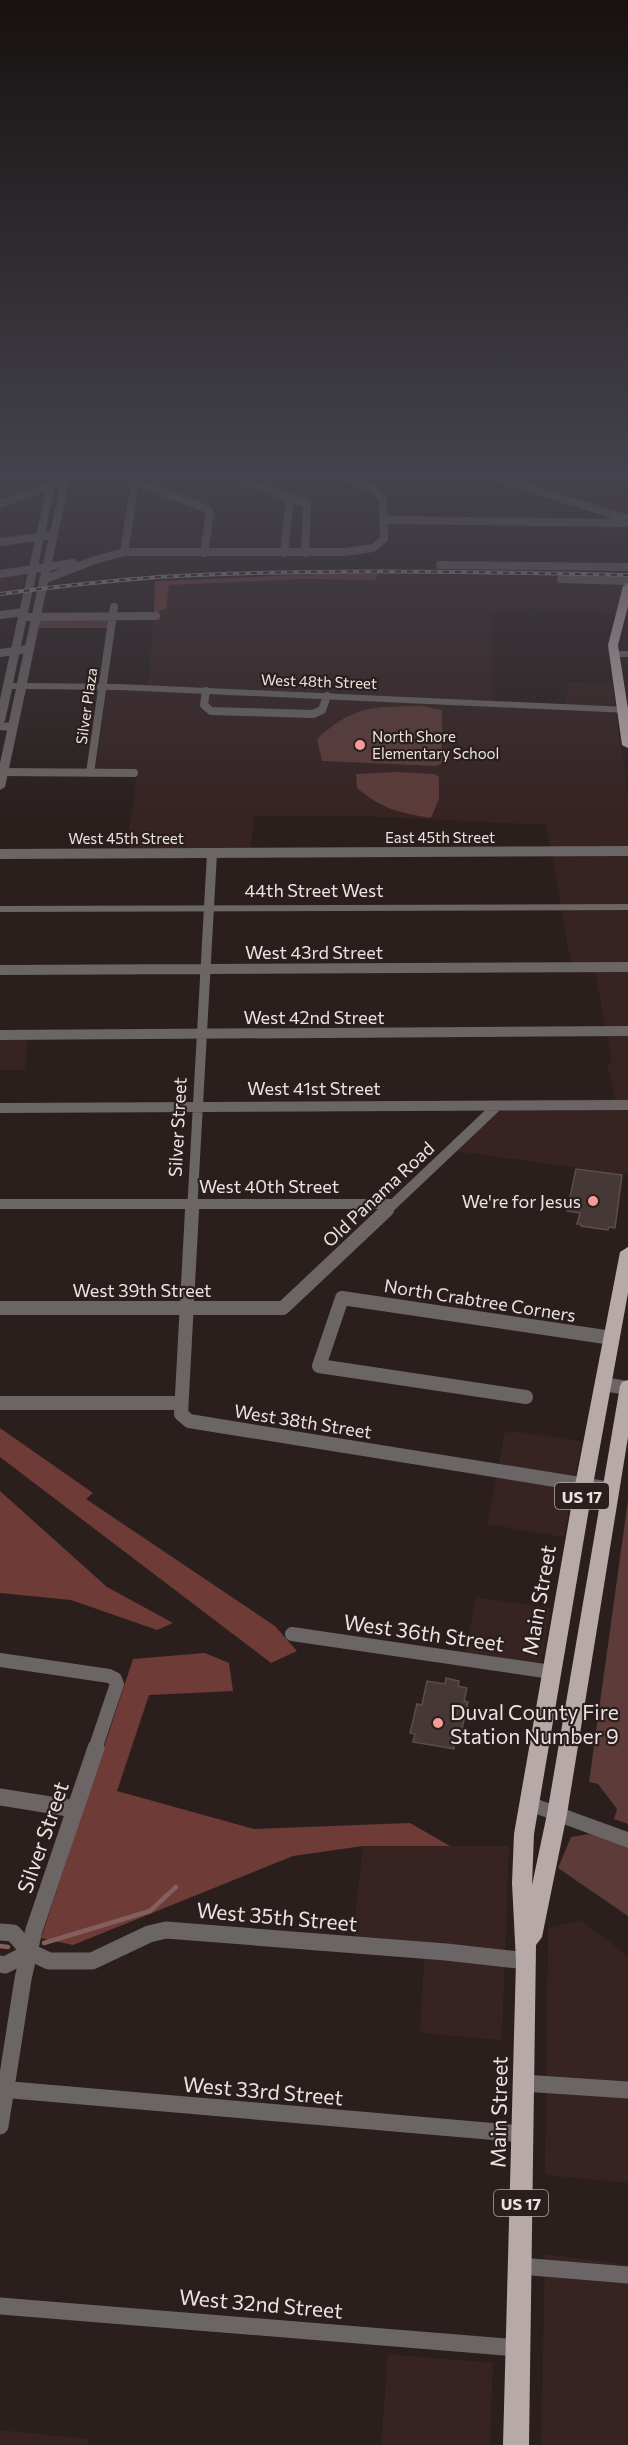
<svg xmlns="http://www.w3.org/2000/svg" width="628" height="2445" viewBox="0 0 628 2445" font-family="Commissioner,sans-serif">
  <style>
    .built { fill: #362322 }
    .green { fill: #5c3b38 }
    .forest { fill: #6e3b37 }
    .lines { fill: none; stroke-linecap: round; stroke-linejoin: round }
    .stream { stroke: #855f5e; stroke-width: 4.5 }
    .building { fill: #453836; stroke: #5b4d4c; stroke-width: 1.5 }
    .minor-far3 { stroke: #6c6565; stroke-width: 8 }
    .minor-far2 { stroke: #6c6565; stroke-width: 10 }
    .minor-far1 { stroke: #6c6565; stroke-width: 14 }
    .minor { stroke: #6c6565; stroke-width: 17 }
    .tertiary { fill: #6c6565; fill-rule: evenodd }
    .primary { fill: #b7a9a8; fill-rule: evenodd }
    .rail-casing { stroke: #9b9290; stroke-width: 4 }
    .rail { stroke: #2a1f1d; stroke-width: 2; stroke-dasharray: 6; stroke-linecap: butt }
    .poi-dot { fill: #f59c95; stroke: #2a1f1d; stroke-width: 2 }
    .labels { text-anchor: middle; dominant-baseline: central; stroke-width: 4.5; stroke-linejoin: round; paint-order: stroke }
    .far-street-label { font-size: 15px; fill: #ebe3e2; stroke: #2a1f1d }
    .far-poi-label { font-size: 15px; fill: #ebe3e2; stroke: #2a1f1d; text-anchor: start }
    .shield { fill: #2a1f1d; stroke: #b1a8a7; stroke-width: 1.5 }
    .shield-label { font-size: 16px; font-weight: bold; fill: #ebe3e2 }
    .street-label { font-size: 18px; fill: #ebe3e2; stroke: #2a1f1d }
    .poi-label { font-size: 18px; fill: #ebe3e2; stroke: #2a1f1d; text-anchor: end }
    .near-street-label { font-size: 21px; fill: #ebe3e2; stroke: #2a1f1d }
    .near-poi-label { font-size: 21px; fill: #ebe3e2; stroke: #2a1f1d; text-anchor: start }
  </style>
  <rect width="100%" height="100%" fill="#2a1f1d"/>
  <path class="built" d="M569 477H628V533L597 532 595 522H622L584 507 604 497 605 487 581 485Z
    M25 572 21 590 0 593V576Z
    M378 574 558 576 624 579 616 613 529 609 492 612 493 701 148 686 154 613 166 609 169 585 304 579 376 580Z
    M568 682 612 683 615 703 606 706 566 705Z
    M107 688 612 712 616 715 628 793V904H561L546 825 361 816H254L251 850 126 851 137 775H94Z
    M561 910H628V1175L455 1151 511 1100 615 1099 607 1065 612 1064 594 965 571 964Z
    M0 1038H28L25 1070H0Z
    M514 1431 582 1442 564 1537 487 1524 505 1432 514 1433Z
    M476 1597 551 1608 541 1664 465 1653Z
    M363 1846H509L502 2040 420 2033 425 1943 353 1937Z
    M580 1920 628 1956V2183L545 2175 548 1928Z
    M545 2254 628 2265V2445H541Z
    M388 2354 493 2363 490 2445H381Z
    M0 2430 88 2439 87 2445H0Z"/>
  <path class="green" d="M108 618 107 628H37L39 619Z
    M422 706 442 710V763L437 766 322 761 317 739C355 704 374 707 422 706Z
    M396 772 434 774 439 777V799L431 818C398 812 384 810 357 788L356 774Z
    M628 1500V1824L614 1819 617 1809 598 1784 589 1782Z
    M589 1834 628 1844V1916L558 1868 571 1837Z"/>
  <path class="forest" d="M319 574H378L376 580 304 579 169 585 166 609 154 613 155 581Z
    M0 1428 93 1493 86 1499 275 1626 297 1651 271 1663 0 1457Z
    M0 1491 107 1587 173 1623 157 1630 71 1600 0 1593Z
    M205 1653 229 1663 233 1691 149 1695 117 1791 254 1829 410 1823 450 1846H363L293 1856 73 1945 41 1938 133 1659Z"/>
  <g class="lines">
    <path class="stream" d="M44 1943 150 1911 176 1887
      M0 1946 8 1947"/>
  </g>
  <path class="building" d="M576 1169 622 1175 615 1228 609 1227 608 1230 581 1226V1224H577L580 1213 567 1211Z
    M446 1678 459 1681 458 1686 467 1688 464 1701 468 1702 459 1742 455 1741 454 1749 413 1742 415 1734 410 1733 417 1704 422 1705 427 1681 445 1684Z"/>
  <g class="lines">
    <path class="minor-far3" d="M121 477 208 509 210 513 204 553
      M233 477 307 504 305 553
      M461 477 496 478 628 519
      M0 504 71 477
      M385 520 628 523
      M0 542 53 535
      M124 552 135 482
      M284 553 290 497
      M440 565 628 567
      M0 574 73 563
      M561 579 628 581
      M43 580 95 560 124 552H345L373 548 384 539 383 499 371 488 344 477
      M0 615 24 612
      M23 617 156 616
      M0 653 28 649
      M206 691 204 705 211 711 313 714 322 710 327 696
      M0 726 12 727
      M0 772 134 773
      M90 773 114 607"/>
    <path class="minor-far2" d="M0 854 628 851
      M0 970 628 967
      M0 1035 628 1031
      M0 1108 628 1105
      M0 1204H393
      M192 1212 212 853
      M385 1212 497 1106"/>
    <path class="minor-far1" d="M192 1210 181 1414 189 1421 611 1489
      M0 1308H283L387 1210
      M603 1384 628 1388
      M526 1397 319 1366 342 1298 612 1338
      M0 1403H181
      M292 1634 551 1672
      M0 1660 109 1676 115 1679 117 1684 95 1749"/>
    <path class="minor" d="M0 1797 75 1809
      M0 1932 13 1933 30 1952 49 1961H92L149 1934 166 1930 446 1952 527 1961
      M0 1964 5 1965 30 1952
      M523 2083 628 2090
      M0 2089 522 2134
      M0 2126 23 1979 34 1930 96 1748
      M520 2266 628 2275
      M0 2306 518 2348"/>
    <path class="tertiary" d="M49 477H57L13 683H17L62 477H70L27 683 120 684 628 707V713L120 690 26 689 5 787 0 790V763L16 689H12L5 721 0 724V699Z
      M628 651V657H614L609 654 614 651Z
      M628 904V910L0 912V906Z
      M529 1796 628 1832V1848L523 1809 520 1804 523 1799Z"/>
    <path class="primary" d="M628 583V606L618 645 628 709V748L622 745 608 645 623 586Z
      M628 1247V1293L593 1485 534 1834 532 1885 547 1814 620 1386 622 1382 628 1380V1437L567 1814 542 1937 536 1945 529 2445H503L516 1961 512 1883 514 1834 575 1485 620 1252Z"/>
    <defs>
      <path id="rail" d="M0 594C53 587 106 581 159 577 315 568 472 572 628 575"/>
    </defs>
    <use href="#rail" class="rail-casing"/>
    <use href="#rail" class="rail"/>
  </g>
  <linearGradient id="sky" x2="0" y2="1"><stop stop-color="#171110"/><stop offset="0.58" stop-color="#44424c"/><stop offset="1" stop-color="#44424c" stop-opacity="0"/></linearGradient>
  <rect width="628" height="819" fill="url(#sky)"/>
  <g class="poi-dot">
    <circle cx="360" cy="745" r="6"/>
    <circle cx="593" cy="1201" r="6"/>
    <circle cx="438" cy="1723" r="6"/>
  </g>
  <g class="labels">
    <g class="far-street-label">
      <text transform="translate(319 681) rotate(2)">West 48th Street</text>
      <text transform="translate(86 706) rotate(-82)">Silver Plaza</text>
      <text x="440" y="837">East 45th Street</text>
      <text x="126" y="838">West 45th Street</text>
    </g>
    <g class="far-poi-label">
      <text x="372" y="736">North Shore<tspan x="372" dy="17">Elementary School</tspan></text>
    </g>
    <g class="shield">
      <rect x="555" y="1483" width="54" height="26" rx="4.5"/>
      <rect x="494" y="2190" width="54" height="26" rx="4.5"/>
    </g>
    <g class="shield-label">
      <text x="582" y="1496">US 17</text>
      <text x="521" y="2203">US 17</text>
    </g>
    <g class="street-label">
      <text x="314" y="890">44th Street West</text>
      <text x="314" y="952">West 43rd Street</text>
      <text x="314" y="1017">West 42nd Street</text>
      <text x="314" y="1088">West 41st Street</text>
      <text transform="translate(177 1127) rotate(-87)">Silver Street</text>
      <text x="269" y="1186">West 40th Street</text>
      <text transform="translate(378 1194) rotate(-43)">Old Panama Road</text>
      <text x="142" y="1290">West 39th Street</text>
      <text transform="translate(480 1300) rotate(9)">North Crabtree Corners</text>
      <text transform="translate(303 1421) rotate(9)">West 38th Street</text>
    </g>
    <g class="poi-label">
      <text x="581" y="1201">We're for Jesus</text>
    </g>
    <g class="near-street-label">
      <text transform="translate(538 1600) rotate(-80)">Main Street</text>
      <text transform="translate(424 1632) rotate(8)">West 36th Street</text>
      <text transform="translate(42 1837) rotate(-71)">Silver Street</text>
      <text transform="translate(277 1916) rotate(5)">West 35th Street</text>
      <text transform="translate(263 2090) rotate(5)">West 33rd Street</text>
      <text transform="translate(498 2112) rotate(-89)">Main Street</text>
      <text transform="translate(261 2303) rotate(5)">West 32nd Street</text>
    </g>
    <g class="near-poi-label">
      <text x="450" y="1711">Duval County Fire<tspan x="450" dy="24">Station Number 9</tspan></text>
    </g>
  </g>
</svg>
